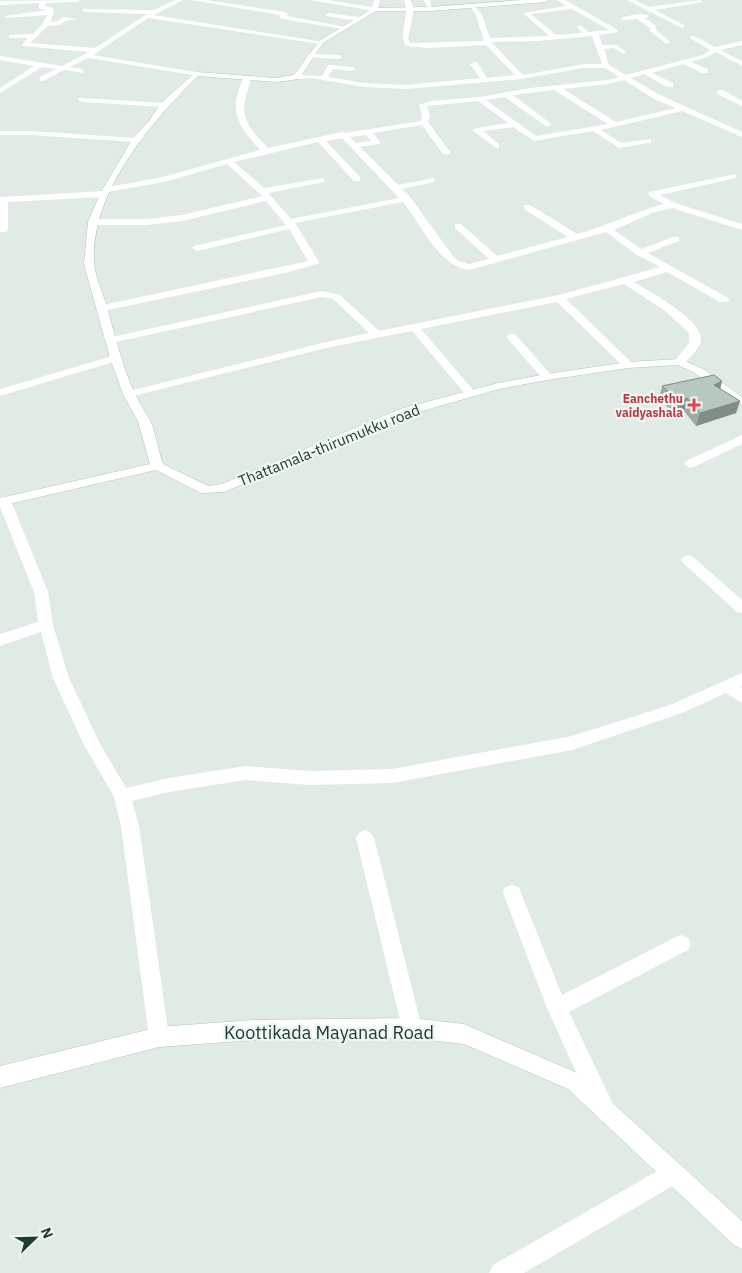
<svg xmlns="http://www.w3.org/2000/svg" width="742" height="1273" viewBox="0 0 742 1273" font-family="'IBM Plex Sans',sans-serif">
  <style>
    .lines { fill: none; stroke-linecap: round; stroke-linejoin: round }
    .secondary-casing { stroke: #b2cbbd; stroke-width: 1 }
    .street { fill: #fff; fill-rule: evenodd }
    .secondary { fill: #fff; fill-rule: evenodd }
    .wall { fill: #9daca4 }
    .shaded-wall { fill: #808c86 }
    .building { fill: #b7c8bf; stroke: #808c86 }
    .health-dot { fill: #e0444e; stroke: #eff7f2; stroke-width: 2 }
    .labels { text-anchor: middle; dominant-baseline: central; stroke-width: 4.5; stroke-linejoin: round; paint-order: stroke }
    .far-health-label { font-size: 12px; font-weight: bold; fill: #be3a42; stroke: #eff7f2; text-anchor: end }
    .street-label { font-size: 15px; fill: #203b2f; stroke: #eff7f2 }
    .near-street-label { font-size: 18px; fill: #203b2f; stroke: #eff7f2 }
  </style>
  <rect width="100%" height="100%" fill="#dfebe3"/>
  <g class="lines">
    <defs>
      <path id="secondary" d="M522 0H549L546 2 430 11H376L323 43 299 79 276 82 198 76C151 122 90 193 94 263 95 277 103 293 107 307 115 336 122 366 135 394 139 403 145 411 150 420 156 434 158 450 163 464L208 486 222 484 400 409 498 383 547 374 628 362 680 359 703 369 742 397V405L727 398 695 373 678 365 628 368 547 380 499 389 408 415 224 492 201 493 156 470 0 506V498L150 464 138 421 123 394 110 358 84 264 88 222 100 194 133 138 149 121 161 103 196 72 276 78 294 75 319 41 373 8 430 7Z
        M412 1018 464 1024 582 1075 742 1221V1249L734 1245 568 1089 464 1044 412 1038 253 1040 159 1047 0 1088V1066L159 1027 253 1020Z"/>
    </defs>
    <use href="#secondary" class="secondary-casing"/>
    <path class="street" d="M80 0 77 2 46 3 45 6 53 8 54 13 50 22 58 21 63 17 77 19 65 21 60 25 48 26 30 43 95 48 147 14 85 12 83 11V9L154 10 175 0H183L154 15 324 42 321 44 148 18 93 55 196 72H199V76L88 58 70 67 83 69V73L64 70 43 81H40V77L56 69 42 67 0 93V88L34 66 0 60V56L62 66 89 52 23 46 22 45 28 38H11L9 37V35L33 34 43 23 47 15 7 18 4 16 47 10 39 9V3L0 5V1Z
      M191 0H206L285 12 288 14 287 16 346 27 343 29 282 19 279 17 280 15Z
      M310 0H326L372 7 374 0H380L378 9 375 11Z
      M404 0H410L414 9 408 39 410 43 484 41 476 15 470 6 473 4 482 15 490 38 549 36 523 13 566 6 557 0H565L618 30V32L599 35 602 45H617L626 52 623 54 614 48 604 49 609 65 626 75 703 55 710 50 690 38V36H694L715 47 742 41V45L720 50 742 61V66L716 52 707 57 691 62 708 69V73H702L683 64 652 73 673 83V87H667L644 74 631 78 660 95 742 132V137L682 111 601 130 621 143 651 139V143H648L619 148 593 131 534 141 513 127 483 131 499 144V148H496L472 130 476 128 508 123 478 101 427 106 430 116 428 122 450 152 449 154H443L422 125 373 133 380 142 379 144 360 147 398 185 434 178V182L402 189 410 197 453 256 458 261 469 264 489 259 455 228V224H461L497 256 568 237 524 209V205H530L577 234C607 226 634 212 664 204L649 196V192L736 174V178L660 195 675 203 742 224V230L672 208 652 213 614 230 641 249 673 237H679V241L648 253 728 298 729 300 728 302H720L667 272 634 282C650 292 701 319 701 339 701 348 689 358 684 364H676L674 362 689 343V333L664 310 624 284 566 299 632 363 634 365 628 368 624 367 557 302 421 329 474 391 476 393 474 395H466L412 331 326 348 129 397 125 396 123 394 125 392 326 342 369 333 333 299 322 297 111 343 106 340 107 338 322 291 340 295 379 331 559 295 660 267 637 255 606 232 469 270C438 265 422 226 403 202L295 223 319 262 317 264 285 273 103 311 99 310 98 308 99 306 103 305 308 261 289 229 197 251 192 248 194 246 286 225 266 201 182 221 147 225H93L88 222 93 219H147L182 215 262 196 227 164 164 182 107 192V196L104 197 8 202V230L6 232H0V197L103 191V188L163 177 260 150C237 124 228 111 244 77L251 79C239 117 242 120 268 148L342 132 345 133 421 121 422 116 419 105 430 101 480 97 530 88 608 80 619 77 605 68H584L521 79 406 89 364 87 311 78 293 79 292 77 296 75 322 76 328 65H331L352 67 356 69 352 71 333 69 328 77 364 83 406 85 480 78 470 64 474 62H477L487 78 515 75 486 45 427 48 406 46C397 31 411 17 404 0ZM572 9 609 30 589 32 580 25 577 27 582 33 556 35 531 14ZM592 36 602 64H584L523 75 491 42 537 41ZM624 80 654 99 676 108 616 122 563 89 608 84ZM554 90 608 124 536 136 486 100 505 97 547 127 551 125 550 123 513 95ZM366 135 371 141 356 143 350 137ZM342 138 399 198 291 219 268 193 324 182V178L264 188 234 162 318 142 354 181H360V177L326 141Z
      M424 0H430L432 10H428Z
      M627 0H635L649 7 700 0 703 2 655 10 684 25 685 26 682 28Z
      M329 13 357 17 360 19 357 21 327 16 326 15Z
      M637 14 648 15V17L645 18 656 26V30L669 41V43H665L650 31V28L637 19 623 20 620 18Z
      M310 54 339 55 342 57 339 59 308 57 307 56Z
      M717 90H723L742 101V106L717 94Z
      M79 98 164 103 168 105 164 107 82 102 78 100Z
      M0 131H30L136 138 140 140 136 142 30 135H0Z
      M512 334 516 335 551 375 553 377 551 379H543L508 339 507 337 508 335Z
      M116 355 122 358 120 360 0 396V389Z
      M742 435V444L694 467 690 468 684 464 686 461Z
      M4 497 11 501 48 592 53 625 69 678 99 742 126 788 169 778 246 766 310 771 392 769 572 736 670 705 742 673V686L740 687 742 688V703L726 693 682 713 572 750 392 783 310 785 246 780 169 792 132 801 139 826 169 1037 166 1044 159 1047 152 1044 149 1037 121 826 114 797 84 745 53 678 41 632 0 646V634L38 622 34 592 0 507V498Z
      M688 555 693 557 742 600V613L737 612 683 563 681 560 683 557Z
      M365 830 371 833 374 838 422 1028 419 1035 412 1038 405 1035 402 1028 356 838 359 833Z
      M512 885 519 887 521 893 562 995 674 938 681 935 688 938 691 944 688 950 569 1012 613 1104 610 1112 602 1115 594 1112 547 1008 503 893 505 887Z
      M673 1162 681 1165 684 1173 681 1181 524 1273H489L493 1265Z"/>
    <use href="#secondary" class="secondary"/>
  </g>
  <path class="wall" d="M722 381 720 389 740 401 736 413 696 426 684 411 676 415 659 399 662 386Z"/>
  <path class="shaded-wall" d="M722 381 719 394 714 385Z
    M687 398 684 411 676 415 679 402Z
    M740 401 736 413 696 426 700 413Z"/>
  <path class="building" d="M714 375 722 381 714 385 740 401 700 413 687 398 679 402 662 386Z"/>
  <path class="health-dot" d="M691.5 397.5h5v5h5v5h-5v5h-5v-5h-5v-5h5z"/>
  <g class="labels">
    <g class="far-health-label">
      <text x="683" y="398">Eanchethu<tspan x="683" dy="14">vaidyashala</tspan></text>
    </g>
    <g class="street-label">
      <text transform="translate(329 445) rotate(-22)">Thattamala-thirumukku road</text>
    </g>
    <g class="near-street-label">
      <text x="329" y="1032">Koottikada Mayanad Road</text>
    </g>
  </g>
  <g transform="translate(35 1238) rotate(67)" stroke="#eff7f2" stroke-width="4" paint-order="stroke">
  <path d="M0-4L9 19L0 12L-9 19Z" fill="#203b2f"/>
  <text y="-8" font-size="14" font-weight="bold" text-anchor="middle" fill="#203b2f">N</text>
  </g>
</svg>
